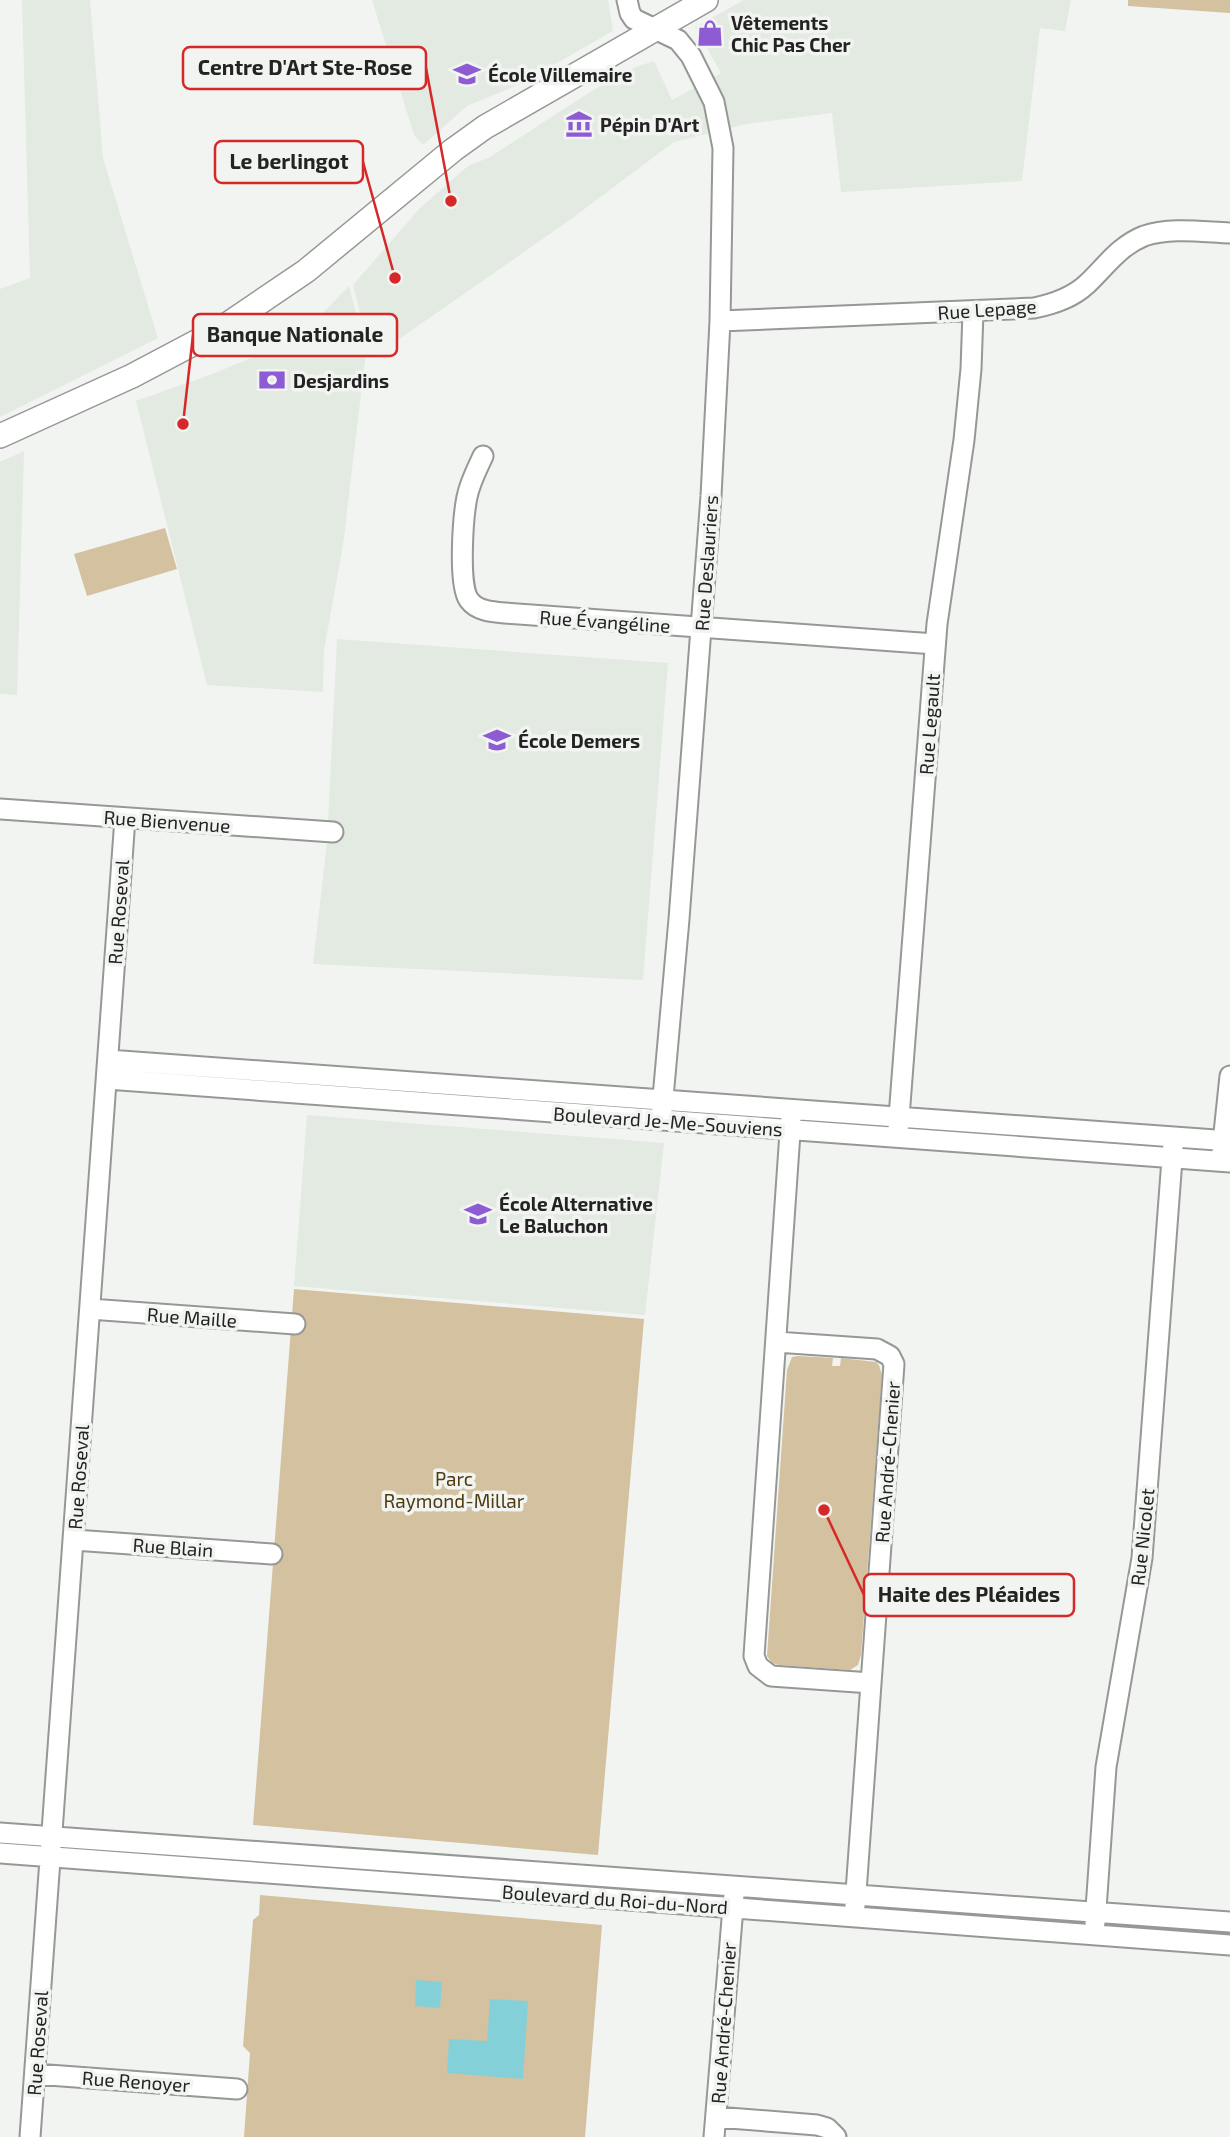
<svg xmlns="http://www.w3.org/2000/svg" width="1230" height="2137" viewBox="0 0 1230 2137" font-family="'Exo 2',sans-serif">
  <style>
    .built { fill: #e2eae1 }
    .green { fill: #d4c1a0 }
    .water { fill: #84d0d9 }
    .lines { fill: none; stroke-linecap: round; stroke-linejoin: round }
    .minor-casing { stroke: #969895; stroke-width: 23 }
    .tertiary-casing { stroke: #969895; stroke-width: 26 }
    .minor { stroke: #fff; stroke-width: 19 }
    .tertiary { stroke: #fff; stroke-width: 23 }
    .labels { text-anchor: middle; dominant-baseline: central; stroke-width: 7; stroke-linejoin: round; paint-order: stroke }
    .poi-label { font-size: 19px; font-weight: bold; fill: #222322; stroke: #f2f4f1; text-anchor: start }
    .street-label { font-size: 19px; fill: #222322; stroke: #f2f4f1 }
    .park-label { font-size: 19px; fill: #4f3a10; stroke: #f2f4f1 }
    .leader { fill: none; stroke: #d62828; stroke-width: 2.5 }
    .callout-dot { fill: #d62828; stroke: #f2f4f1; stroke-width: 2.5 }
    .callout { fill: #f2f4f1; stroke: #d62828; stroke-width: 2.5 }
    .callout-label { font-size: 21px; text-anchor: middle; font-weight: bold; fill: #222322 }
  </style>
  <rect width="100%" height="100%" fill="#f2f4f1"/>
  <path class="built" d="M22 0H90L103 158 158 338 0 417V289L30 278Z
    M372 0H608L613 31 520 84 467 106 423 145 414 135Z
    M744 0H1071L1065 31 1040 28 1022 181 841 192 832 113 746 124 674 142 567 222 372 358 353 285 420 208 468 166 490 157 590 92 636 67 654 61 672 100 721 73 695 27Z
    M349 286 366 352 343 545 324 650 323 692 207 685 136 401 215 373 268 351 310 326Z
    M24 451 17 695 0 694V462Z
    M337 639 668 663 643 980 313 964 327 843Z
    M307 1115 664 1143 645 1315 294 1286Z"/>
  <path class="green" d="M1128 0H1230V13L1128 6Z
    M165 528 177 569 87 596 74 554Z
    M294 1289 644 1319 598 1855 253 1825Z
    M798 1356 833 1358 832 1366H840L841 1358 876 1362 879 1365 882 1375 861 1655 858 1665 850 1670 779 1665 772 1663 767 1656 787 1370 792 1357Z
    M260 1895 602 1925 585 2137H244L250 2053 243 2046 253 1920 259 1915Z"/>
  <path class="water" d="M416 1980 442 1982 440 2008 415 2006Z
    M490 1999 528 2001 523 2079 447 2073 449 2039 487 2041Z"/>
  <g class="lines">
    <defs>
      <path id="minor" d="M627 0 630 13 634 19 678 40 691 56 714 102 723 148 720 321 711 496 679 919 661 1120
        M720 321 1034 308C1054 304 1072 298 1087 284 1106 266 1119 246 1144 236 1170 227 1203 232 1230 233
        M483 456C477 469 470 482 467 497 463 517 458 585 469 600 477 611 492 612 505 613L935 644
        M0 809 333 832
        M108 1060 1230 1141
        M107 1079 1230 1162
        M791 1118 754 1656 758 1666 771 1676 871 1683
        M898 1130 937 624 964 440 971 369 973 312
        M1222 1152 1230 1076
        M90 1309 295 1324
        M776 1342 877 1349 890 1356 894 1364 855 1906
        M74 1540 272 1554
        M0 1833 1230 1922
        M0 1853 1230 1945
        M1095 1923 1106 1767 1142 1558 1173 1146
        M35 2074 237 2089
        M716 2117 817 2125 827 2128 836 2137
        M30 2137 125 818
        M714 2137 734 1895"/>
      <path id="tertiary" d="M0 436 132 376 219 330 306 271 453 150 485 127 706 0"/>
    </defs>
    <use href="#minor" class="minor-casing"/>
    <use href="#tertiary" class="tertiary-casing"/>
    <use href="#minor" class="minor"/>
    <use href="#tertiary" class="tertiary"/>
  </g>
  <defs>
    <symbol id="shop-bare" viewBox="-9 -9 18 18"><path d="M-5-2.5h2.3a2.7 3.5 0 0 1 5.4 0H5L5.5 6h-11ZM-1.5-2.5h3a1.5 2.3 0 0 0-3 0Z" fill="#8d5cd5" stroke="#f2f4f1" stroke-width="2.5" paint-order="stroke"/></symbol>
    <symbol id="school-bare" viewBox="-9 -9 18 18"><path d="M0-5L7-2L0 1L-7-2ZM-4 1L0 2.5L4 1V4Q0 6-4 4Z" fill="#8d5cd5" stroke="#f2f4f1" stroke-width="2.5" paint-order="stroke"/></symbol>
    <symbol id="museum-bare" viewBox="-9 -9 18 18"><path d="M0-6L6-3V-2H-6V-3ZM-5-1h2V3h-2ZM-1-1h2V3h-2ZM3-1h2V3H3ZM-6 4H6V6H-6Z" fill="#8d5cd5" stroke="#f2f4f1" stroke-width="2.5" paint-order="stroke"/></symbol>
    <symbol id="bank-bare" viewBox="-9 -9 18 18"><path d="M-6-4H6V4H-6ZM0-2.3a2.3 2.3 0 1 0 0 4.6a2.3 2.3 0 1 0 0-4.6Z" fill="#8d5cd5" stroke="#f2f4f1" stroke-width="2.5" paint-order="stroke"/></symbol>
  </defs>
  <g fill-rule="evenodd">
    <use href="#shop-bare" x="691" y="14" width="38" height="38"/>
    <use href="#school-bare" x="448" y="55" width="38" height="38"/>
    <use href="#museum-bare" x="560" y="105" width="38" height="38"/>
    <use href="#bank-bare" x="253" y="361" width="38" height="38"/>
    <use href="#school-bare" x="478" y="721" width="38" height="38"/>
    <use href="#school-bare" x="459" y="1195" width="38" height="38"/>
  </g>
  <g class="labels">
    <g class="poi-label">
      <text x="731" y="22">Vêtements<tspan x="731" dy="22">Chic Pas Cher</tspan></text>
      <text x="488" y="74">École Villemaire</text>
      <text x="600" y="124">Pépin D'Art</text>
      <text x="293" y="380">Desjardins</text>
      <text x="518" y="740">École Demers</text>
      <text x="499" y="1203">École Alternative<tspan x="499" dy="22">Le Baluchon</tspan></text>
    </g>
    <g class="street-label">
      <text transform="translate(987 309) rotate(-4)">Rue Lepage</text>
      <text transform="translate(706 563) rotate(-86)">Rue Deslauriers</text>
      <text transform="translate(605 621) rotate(4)">Rue Évangéline</text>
      <text transform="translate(929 724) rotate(-86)">Rue Legault</text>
      <text transform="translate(167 821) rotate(4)">Rue Bienvenue</text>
      <text transform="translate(118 912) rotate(-86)">Rue Roseval</text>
      <text transform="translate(668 1121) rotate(4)">Boulevard Je-Me-Souviens</text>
      <text transform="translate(192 1317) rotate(4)">Rue Maille</text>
      <text transform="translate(887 1462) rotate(-86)">Rue André-Chenier</text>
      <text transform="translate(78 1477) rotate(-86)">Rue Roseval</text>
      <text transform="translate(1142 1537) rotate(-84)">Rue Nicolet</text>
      <text transform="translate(173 1547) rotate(4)">Rue Blain</text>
      <text transform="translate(615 1899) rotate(4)">Boulevard du Roi-du-Nord</text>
      <text transform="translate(723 2023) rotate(-86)">Rue André-Chenier</text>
      <text transform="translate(37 2043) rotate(-86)">Rue Roseval</text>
      <text transform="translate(136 2081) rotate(4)">Rue Renoyer</text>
    </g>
    <g class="park-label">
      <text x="454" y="1478">Parc<tspan x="454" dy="22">Raymond-Millar</tspan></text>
    </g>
  </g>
  <path class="leader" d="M451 201L426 68M395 278L363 162M183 424L193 335M824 1510L864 1595"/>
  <g class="callout-dot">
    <circle cx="451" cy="201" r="7"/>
    <circle cx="395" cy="278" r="7"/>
    <circle cx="183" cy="424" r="7"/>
    <circle cx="824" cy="1510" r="7"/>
  </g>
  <g class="callout">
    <rect x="183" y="47" width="243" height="42" rx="7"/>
    <rect x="215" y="141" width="148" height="42" rx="7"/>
    <rect x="193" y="314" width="204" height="42" rx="7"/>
    <rect x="864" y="1574" width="210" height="42" rx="7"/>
  </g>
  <g class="callout-label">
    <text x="305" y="75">Centre D'Art Ste-Rose</text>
    <text x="289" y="169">Le berlingot</text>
    <text x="295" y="342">Banque Nationale</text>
    <text x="969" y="1602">Haite des Pléaides</text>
  </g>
</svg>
